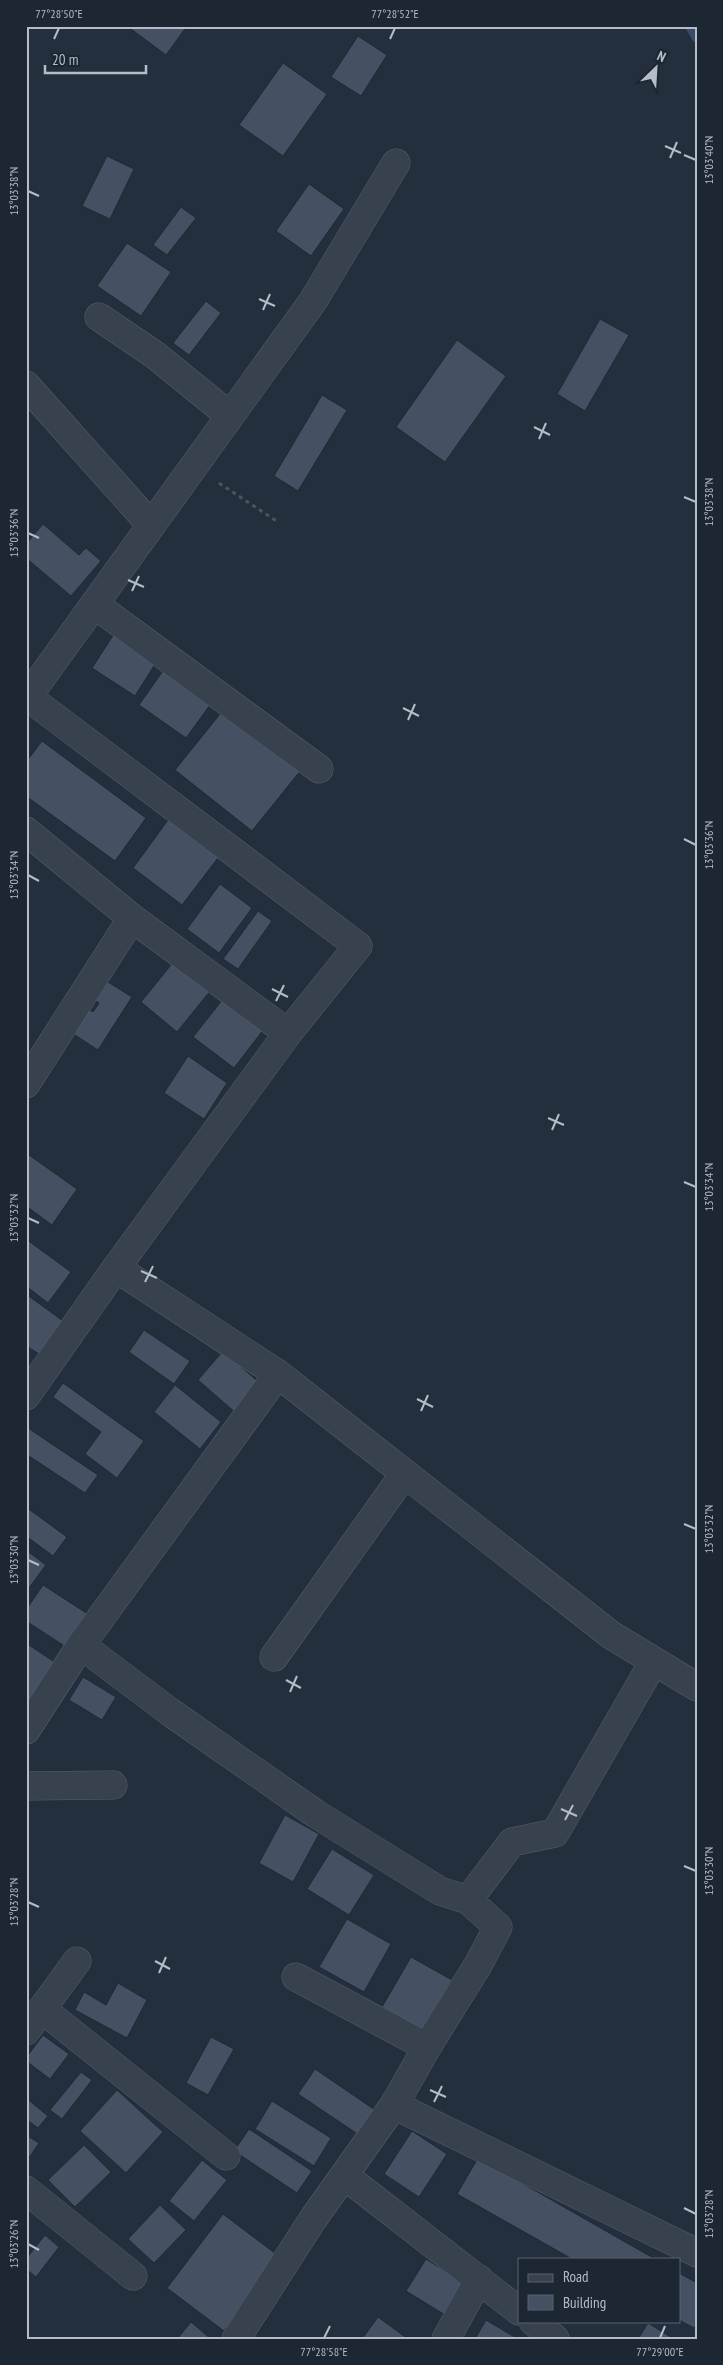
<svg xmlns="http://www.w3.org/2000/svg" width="723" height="2365" viewBox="0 0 723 2365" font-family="'PT Sans Narrow',sans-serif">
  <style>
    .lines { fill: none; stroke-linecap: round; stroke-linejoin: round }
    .stream { stroke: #394c67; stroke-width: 10 }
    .building { fill: #455162; stroke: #1f2835 }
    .minor-casing { stroke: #565f6c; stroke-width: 29 }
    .path { stroke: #44595c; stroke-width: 3; stroke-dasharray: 4 4; stroke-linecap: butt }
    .minor { stroke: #38414e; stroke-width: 28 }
    .ticks { fill: none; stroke: #b4bcc9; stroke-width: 2 }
    .neatline { fill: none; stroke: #b4bcc9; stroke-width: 2 }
    .ticks-label { font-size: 12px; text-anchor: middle; fill: #b4bcc9 }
  </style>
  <rect width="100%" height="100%" fill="#242f3e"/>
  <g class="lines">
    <path class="stream" d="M690 26 697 38"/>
  </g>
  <path class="building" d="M127 26H187L166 55Z
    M358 36 387 55 361 96 331 77Z
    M283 63 327 94 283 156 239 125Z
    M107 156 134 169 110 219 82 206Z
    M309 184 344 209 311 256 276 231Z
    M181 207 196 218 167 255 153 245Z
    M127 243 171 272 141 316 97 286Z
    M206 301 221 313 189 355 173 343Z
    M600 319 629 335 585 411 557 394Z
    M457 340 506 376 445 462 396 427Z
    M322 395 347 410 298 491 274 476Z
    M43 524 79 555 86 548 101 561 71 596 26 558V544Z
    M114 634 157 661 135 696 92 668Z
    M165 668 213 701 186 738 139 705Z
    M224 709 301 770 252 831 175 770Z
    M42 741 146 818 115 861 26 796V762Z
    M171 816 221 854 182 905 133 868Z
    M220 884 252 908 219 953 187 929Z
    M258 911 272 921 238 969 223 959Z
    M175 960 211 990 177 1032 141 1002Z
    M100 977 132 997 98 1050 67 1030 82 1005 93 1012 99 1003 88 996Z
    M223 999 264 1029 234 1068 193 1037Z
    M188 1056 227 1083 204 1119 164 1093Z
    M29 1155 77 1189 52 1225 26 1206V1159Z
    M26 1239 71 1272 48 1303 26 1286Z
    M26 1294 63 1321 39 1354 28 1347 26 1349Z
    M144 1330 190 1361 174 1384 129 1352Z
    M223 1351 262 1385 237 1414 198 1380Z
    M63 1383 144 1441 117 1478 85 1454 101 1432 53 1397Z
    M175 1385 221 1422 200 1449 154 1412Z
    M28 1428 98 1475 85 1493 26 1454Z
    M26 1507 67 1537 53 1556 26 1536Z
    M26 1550 46 1565 26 1592Z
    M43 1585 91 1616 69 1649 26 1621V1610Z
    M26 1643 59 1665 26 1715Z
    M83 1677 116 1697 102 1720 69 1700Z
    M285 1815 319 1834 293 1882 259 1863Z
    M332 1849 374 1875 349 1915 307 1889Z
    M347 1919 391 1944 364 1992 319 1967Z
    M411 1957 452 1980 423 2030 382 2007Z
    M118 1983 147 2000 127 2038 75 2010 84 1992 106 2005Z
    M43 2035 69 2054 50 2079 26 2061V2058Z
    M211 2037 234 2049 208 2095 186 2083Z
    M315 2069 378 2112 362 2137 298 2094Z
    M81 2072 92 2080 62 2119 50 2110Z
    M117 2090 163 2132 126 2173 80 2131Z
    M26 2098 48 2116 38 2128 26 2119Z
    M272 2101 331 2138 314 2166 255 2129Z
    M249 2129 312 2171 297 2193 234 2151Z
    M412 2131 447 2154 419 2197 384 2174Z
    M26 2135 39 2143 26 2162Z
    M84 2145 111 2172 75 2207 48 2180Z
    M478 2158 655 2259H572L457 2194Z
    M202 2160 227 2180 194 2221 169 2201Z
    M160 2205 186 2230 154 2263 128 2239Z
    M223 2214 280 2257 224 2331 167 2288Z
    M45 2235 59 2247 36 2277 26 2269V2259Z
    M426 2259 469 2286 450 2318 406 2291Z
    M679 2273 697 2283V2324L694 2328 679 2320Z
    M378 2317 408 2339H362Z
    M486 2320 518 2339H475Z
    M191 2322 211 2339H177Z
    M648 2323 674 2339H638Z"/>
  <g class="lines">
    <defs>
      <path id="minor" d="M99 317 155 355 230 416
        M26 385 151 525
        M94 604 319 769
        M28 697 358 946 288 1033
        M26 699 313 301 396 163
        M26 831 132 918 288 1033 116 1268 26 1396
        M26 1084 132 918
        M116 1268 278 1374 611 1635 697 1687
        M81 1645 170 1712 316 1814 440 1891 468 1900
        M274 1657 405 1473
        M26 1730 81 1645 278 1374
        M26 1786 113 1785
        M296 1977 427 2047
        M42 2009 77 1961
        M26 2031 42 2009 226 2156
        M394 2105 697 2253
        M345 2176 519 2311
        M26 2190 133 2276
        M533 2321 555 2339
        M236 2339 313 2219 394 2105 427 2047 478 1965 498 1927 468 1900 512 1842 555 1833 654 1661
        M446 2339 479 2279"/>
    </defs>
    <use href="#minor" class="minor-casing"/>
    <path class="path" d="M219 483 278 522"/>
    <use href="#minor" class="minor"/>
  </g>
  <path class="ticks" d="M54 39 59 28M390 39 395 28M665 146 681 153M684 155 696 160M670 158 677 142M28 191 39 196M259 299 275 306M263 310 270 294M534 427 550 435M539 439 546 423M684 497 696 502M28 533 39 538M128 580 144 587M132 591 139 576M403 708 419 716M408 720 415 704M684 839 696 845M28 875 39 881M272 989 288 997M276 1001 284 985M548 1118 564 1125M552 1130 559 1114M684 1182 696 1187M28 1218 39 1223M141 1271 157 1278M145 1282 153 1266M417 1399 433 1407M421 1411 428 1395M684 1524 696 1529M28 1560 39 1565M286 1680 301 1688M290 1692 297 1676M561 1809 577 1816M565 1820 573 1805M684 1866 696 1871M28 1902 39 1907M155 1961 170 1969M159 1973 166 1957M430 2090 446 2097M434 2102 442 2086M684 2208 696 2214M28 2244 39 2250M324 2338 330 2326M660 2338 665 2326"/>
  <rect width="723" height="2365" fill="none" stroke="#1d2633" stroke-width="55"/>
  <rect x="518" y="2258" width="162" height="65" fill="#1d2633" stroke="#59626f"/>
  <rect x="528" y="2274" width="25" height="8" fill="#38414e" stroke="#59626f"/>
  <text x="563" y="2282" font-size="15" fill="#b4bcc9">Road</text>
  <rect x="528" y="2295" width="25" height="15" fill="#455162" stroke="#59626f"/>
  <text x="563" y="2308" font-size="15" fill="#b4bcc9">Building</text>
  <g transform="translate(656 68) rotate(25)" stroke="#1d2633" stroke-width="4" paint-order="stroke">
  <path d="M0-4L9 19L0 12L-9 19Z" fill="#b4bcc9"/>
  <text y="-8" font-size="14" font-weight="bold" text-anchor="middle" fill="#b4bcc9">N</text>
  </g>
  <path d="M45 65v8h101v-8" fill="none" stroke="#b4bcc9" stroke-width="2.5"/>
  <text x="52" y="65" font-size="15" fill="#b4bcc9" stroke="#1d2633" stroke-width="4" paint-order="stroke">20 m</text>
  <rect x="28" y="28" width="668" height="2310" class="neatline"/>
  <g class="ticks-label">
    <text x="59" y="18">77°28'50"E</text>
    <text x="395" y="18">77°28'52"E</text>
    <text transform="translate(709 160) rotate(-90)" y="4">13°03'40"N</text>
    <text transform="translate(14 191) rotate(-90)" y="4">13°03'38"N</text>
    <text transform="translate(709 502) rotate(-90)" y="4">13°03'38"N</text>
    <text transform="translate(14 533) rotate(-90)" y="4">13°03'36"N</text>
    <text transform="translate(709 845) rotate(-90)" y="4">13°03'36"N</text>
    <text transform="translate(14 875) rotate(-90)" y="4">13°03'34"N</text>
    <text transform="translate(709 1187) rotate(-90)" y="4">13°03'34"N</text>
    <text transform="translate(14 1218) rotate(-90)" y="4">13°03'32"N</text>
    <text transform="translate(709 1529) rotate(-90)" y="4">13°03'32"N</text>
    <text transform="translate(14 1560) rotate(-90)" y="4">13°03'30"N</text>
    <text transform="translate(709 1871) rotate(-90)" y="4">13°03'30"N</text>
    <text transform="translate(14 1902) rotate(-90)" y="4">13°03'28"N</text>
    <text transform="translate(709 2214) rotate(-90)" y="4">13°03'28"N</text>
    <text transform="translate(14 2244) rotate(-90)" y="4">13°03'26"N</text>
    <text x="324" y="2356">77°28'58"E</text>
    <text x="660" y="2356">77°29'00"E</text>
  </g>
</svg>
